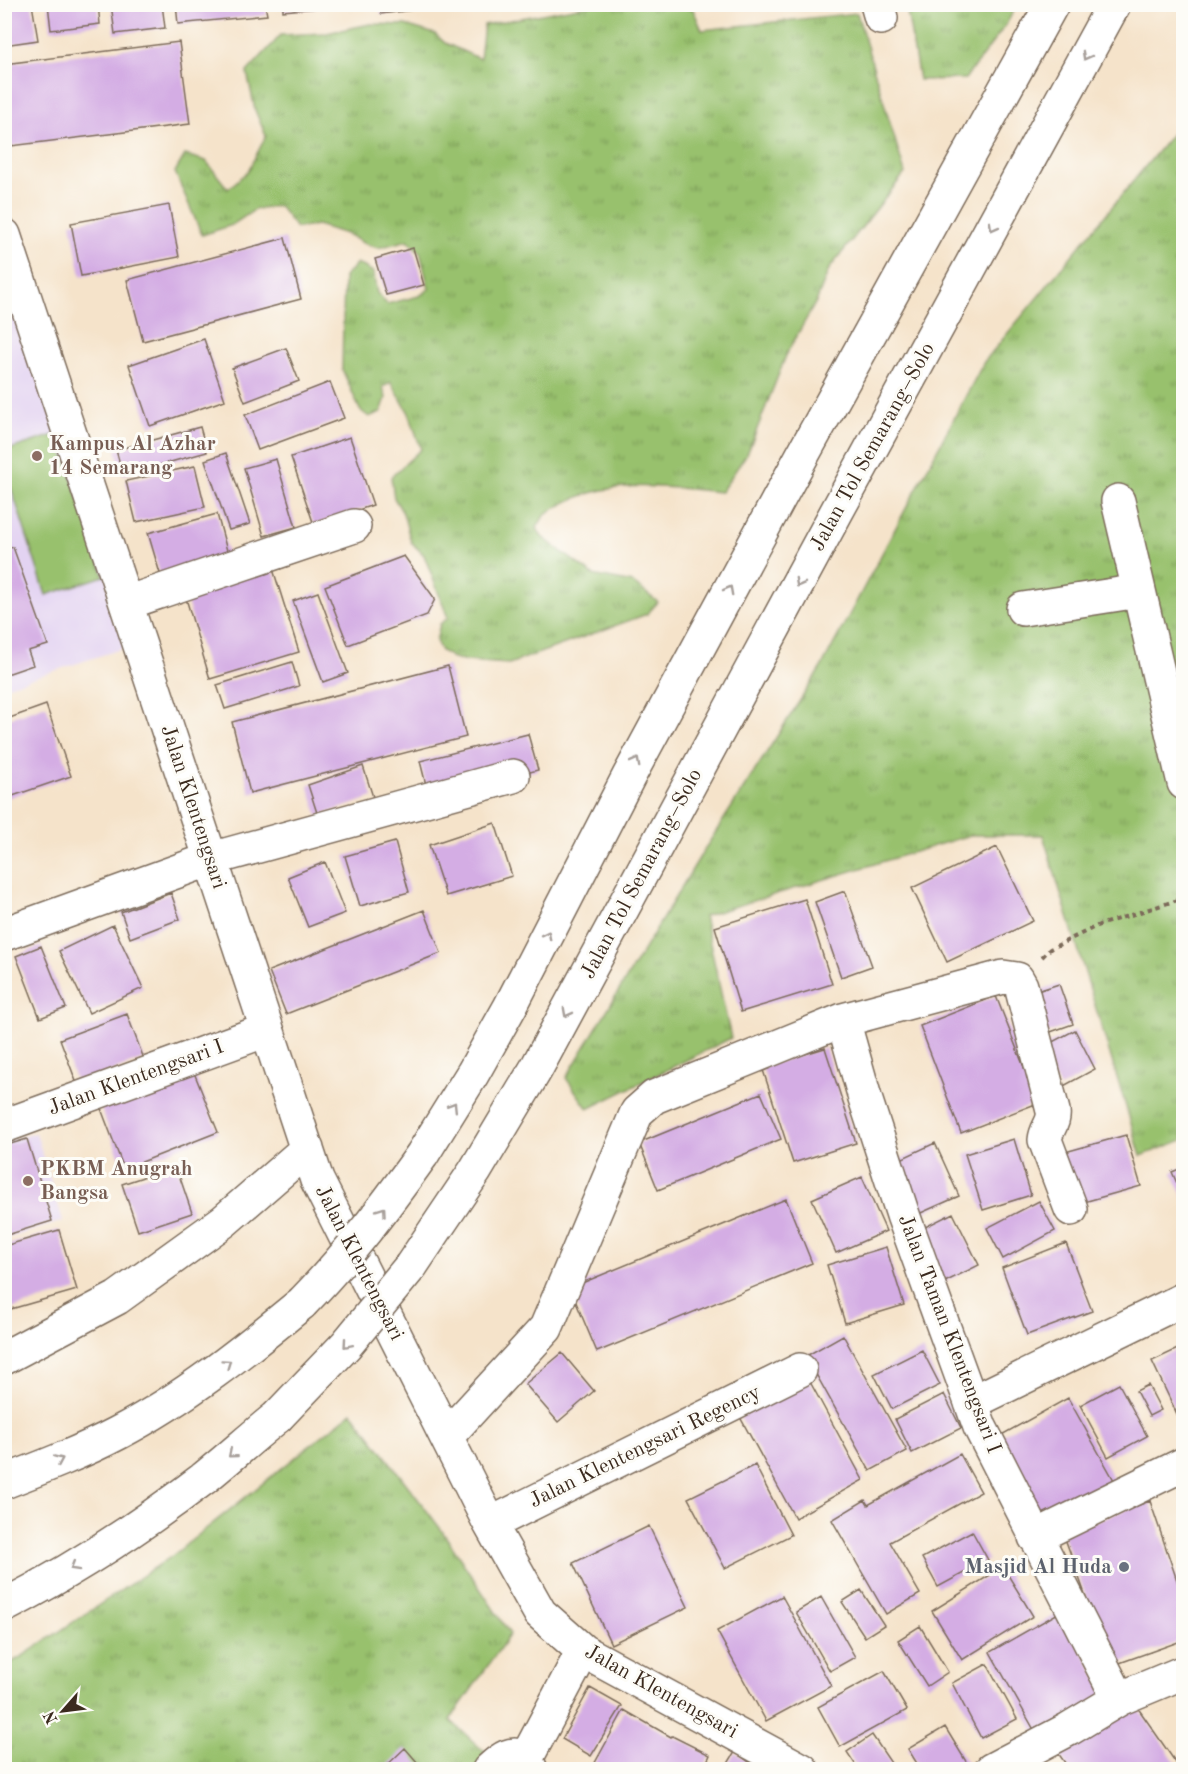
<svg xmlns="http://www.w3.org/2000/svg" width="1188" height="1774" viewBox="0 0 1188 1774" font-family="'Old Standard TT',serif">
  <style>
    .built { fill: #e3d3f2 }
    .grass { fill: url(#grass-tufts); stroke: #6a7646; stroke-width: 1.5 }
    .pitch { fill: #98c16d; stroke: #6a7646; stroke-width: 1.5 }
    .building { fill: #d4ade4 }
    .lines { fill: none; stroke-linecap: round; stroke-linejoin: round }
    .minor-casing { stroke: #7c6b5a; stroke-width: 36 }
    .highway-casing { stroke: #7c6b5a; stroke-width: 36 }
    .path { stroke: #7c6b5a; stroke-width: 4; stroke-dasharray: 4.5 4.5; stroke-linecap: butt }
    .minor { stroke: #fff; stroke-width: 33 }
    .highway { stroke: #fff; stroke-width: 33 }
    .highway-bridge-casing { stroke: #7c6b5a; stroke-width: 36; stroke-linecap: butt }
    .highway-bridge { stroke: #fff; stroke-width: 33 }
    .oneway { stroke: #a79f9a }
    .education-dot { fill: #8d6e63; stroke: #fdfcf7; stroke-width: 2 }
    .worship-dot { fill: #6b7280; stroke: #fdfcf7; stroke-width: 2 }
    .labels { text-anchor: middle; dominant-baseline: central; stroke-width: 6; stroke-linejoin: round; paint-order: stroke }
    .education-label { font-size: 21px; font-weight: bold; fill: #785e54; stroke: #fdfcf7; text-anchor: start }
    .street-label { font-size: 21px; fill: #3b2a1e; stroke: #fdfcf7 }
    .worship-label { font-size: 21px; font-weight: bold; fill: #5b616d; stroke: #fdfcf7; text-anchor: end }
  </style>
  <defs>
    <pattern id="grass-tufts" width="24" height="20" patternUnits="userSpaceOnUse" patternTransform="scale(1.5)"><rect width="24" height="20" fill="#98c16d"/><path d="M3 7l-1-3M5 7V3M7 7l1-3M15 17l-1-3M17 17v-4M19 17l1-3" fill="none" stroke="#7d9d59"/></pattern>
  </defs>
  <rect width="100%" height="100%" fill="#fdfcf7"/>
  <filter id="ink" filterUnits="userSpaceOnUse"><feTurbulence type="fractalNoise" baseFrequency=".0167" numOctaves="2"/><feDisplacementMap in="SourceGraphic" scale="12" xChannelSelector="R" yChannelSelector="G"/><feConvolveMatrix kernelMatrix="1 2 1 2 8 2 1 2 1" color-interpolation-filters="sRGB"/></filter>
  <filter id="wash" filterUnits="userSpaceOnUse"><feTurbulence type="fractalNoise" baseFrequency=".008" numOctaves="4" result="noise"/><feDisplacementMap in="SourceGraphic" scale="24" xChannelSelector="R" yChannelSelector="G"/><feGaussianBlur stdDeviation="1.35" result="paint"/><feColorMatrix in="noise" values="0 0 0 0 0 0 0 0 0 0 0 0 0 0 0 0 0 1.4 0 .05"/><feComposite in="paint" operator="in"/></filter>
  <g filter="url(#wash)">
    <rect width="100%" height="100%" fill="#f5e3ca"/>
    <path class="built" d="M4 268 133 645 5 687H4Z
      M36 1133 63 1221 5 1239 4 1141Z"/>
    <path class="grass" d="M691 5 702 30 857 13 905 173 829 269 817 300 787 353 748 452 721 492C668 487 613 478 563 504 548 512 544 513 537 528L542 537 593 575 633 583 658 602 647 614 509 664 466 661 453 658 441 651 436 641 440 624 448 618 424 555 411 542 403 513 394 498 391 477 421 449 409 413 391 382 383 387 386 398 381 412 369 417 360 410 342 369 344 277 357 263 373 272 377 293 387 304 419 296 429 289 420 252 408 240 378 248 363 243 349 235 317 225 296 228 279 206 256 209 232 225 202 235 175 172 185 155 206 161 228 189 248 171 266 136 255 110 247 72 281 35 327 33 370 24 405 25 435 34 445 43 480 59 484 25 589 5Z
      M906 5V4L1017 5 1005 26 965 79 919 80Z
      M1182 122 1183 1140 1141 1156 1043 835H970L704 916 731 1038 588 1109 566 1078 701 855 822 666 984 362Z
      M352 1412 440 1528 510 1634 450 1720 503 1769 5 1770V1666L21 1657 172 1556Z"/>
    <path class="pitch" d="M57 434 104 576 46 595 5 469 4 451Z"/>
    <g id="blocks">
      <path class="building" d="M4 4H32L38 40 4 45Z
        M48 4H98L100 24 51 30Z
        M111 4H162L165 28 115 34Z
        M176 4H265L267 15 178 24Z
        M283 4H342V6L283 11Z
        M380 4H446V6L381 14Z
        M179 42 190 124 11 146 4 99V64Z
        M169 205 179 257 81 276 71 223Z
        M285 238 301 299 143 341 127 280Z
        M413 248 424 285 386 295 375 259Z
        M204 339 225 400 150 426 129 365Z
        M286 348 299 381 245 402 232 368Z
        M330 382 344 418 258 450 245 415Z
        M200 427 207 452 123 475 116 450Z
        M350 437 373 505 314 525 291 457Z
        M226 453 250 524 229 530 205 460Z
        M276 459 296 527 264 536 244 468Z
        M195 466 205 507 136 522 126 481Z
        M217 514 229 558 161 577 148 533Z
        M4 532 10 548 13 547 48 645 28 651 33 665 4 675Z
        M404 556 435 599 427 615 348 645 325 586Z
        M273 569 299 652 210 679 185 595Z
        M318 592 348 673 323 682 293 601Z
        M292 662 299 686 225 709 217 685Z
        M448 666 466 737 250 793 232 722Z
        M46 705 71 776 4 799V720Z
        M528 734 538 770 429 797 420 761Z
        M363 766 373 797 318 816 308 785Z
        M495 823 512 876 446 896 429 845Z
        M395 842 409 892 360 906 345 856Z
        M997 847 1033 921 947 962 912 888Z
        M325 862 345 913 308 927 288 877Z
        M845 891 872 966 841 977 815 902Z
        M171 893 180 919 130 938 121 912Z
        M805 899 832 984 741 1012 715 927Z
        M424 910 441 953 286 1014 269 971Z
        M113 925 143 988 89 1013 59 951Z
        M41 946 66 1008 40 1018 16 956Z
        M1059 984 1073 1024 1042 1035 1028 994Z
        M996 996 1038 1103 961 1133 920 1026Z
        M127 1014 144 1059 77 1084 60 1039Z
        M1075 1030 1095 1069 1060 1088 1039 1049Z
        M825 1048 856 1143 793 1163 762 1067Z
        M193 1070 218 1132 124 1169 100 1106Z
        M761 1093 781 1139 658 1190 639 1143Z
        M1126 1135 1141 1186 1073 1205 1058 1154Z
        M27 1139 52 1221 4 1236V1146Z
        M1014 1139 1031 1195 983 1210 965 1154Z
        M935 1143 959 1196 914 1216 890 1164Z
        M176 1166 192 1213 138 1231 122 1184Z
        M1184 1167V1199L1172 1172Z
        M862 1177 886 1231 836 1253 812 1199Z
        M786 1199 812 1263 597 1352 570 1288Z
        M1039 1201 1055 1231 1003 1259 987 1228Z
        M953 1213 979 1265 945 1282 919 1230Z
        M59 1230 77 1290 11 1309 4 1287V1246Z
        M1066 1243 1092 1311 1027 1335 1002 1268Z
        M886 1247 904 1305 845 1323 827 1265Z
        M843 1335 907 1451 870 1471 806 1356Z
        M1184 1346V1429L1152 1361Z
        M922 1350 940 1385 892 1409 874 1374Z
        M562 1353 594 1391 558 1422 525 1384Z
        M809 1380 863 1480 795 1518 740 1417Z
        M1119 1384 1147 1436 1108 1457 1080 1405Z
        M1148 1385 1161 1410 1149 1416 1136 1391Z
        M944 1394 961 1428 912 1453 895 1419Z
        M1068 1398 1115 1482 1043 1523 996 1438Z
        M960 1454 981 1492 890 1542 920 1594 886 1614 832 1520 865 1500 868 1505Z
        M755 1465 791 1535 725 1568 688 1498Z
        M1150 1501 1184 1601V1640L1111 1666 1063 1533Z
        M649 1526 688 1607 611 1644 573 1563Z
        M972 1531 988 1560 938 1587 922 1558Z
        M1003 1567 1033 1616 962 1660 932 1611Z
        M861 1590 884 1625 865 1637 842 1602Z
        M782 1596 831 1686 766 1721 717 1631Z
        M821 1597 855 1657 830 1671 796 1612Z
        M1060 1612 1107 1695 1037 1735 990 1652Z
        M920 1626 948 1672 927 1686 898 1640Z
        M987 1664 1017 1719 981 1738 952 1683Z
        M884 1671 907 1710 840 1747 818 1707Z
        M590 1688 622 1706 591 1756 562 1739Z
        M1133 1701 1181 1770H1070L1058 1753Z
        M624 1710 671 1737 672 1736 710 1755 703 1770H591Z
        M945 1727 970 1768 921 1770 908 1749Z
        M872 1735 891 1763 883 1770H859L847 1752Z
        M405 1748 424 1770H382Z
        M735 1752 760 1770H724Z"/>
    </g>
  </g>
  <g filter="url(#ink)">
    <use href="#blocks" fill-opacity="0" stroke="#7c6b5a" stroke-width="1.5"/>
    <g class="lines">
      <defs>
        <path id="minor" d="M877 4 881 18
          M4 235 317 1180 490 1524 540 1613 583 1651 802 1770
          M1118 501 1184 783
          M126 603 354 526
          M1023 609 1139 591
          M4 934 211 859 513 776
          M843 1020 865 1098 903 1215 980 1427 1119 1699
          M4 1126 267 1030
          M4 1358 117 1298 224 1221 307 1149
          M971 1403 1184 1299
          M447 1436 546 1328 637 1112 654 1097 843 1020 1003 977 1017 979 1021 986 1053 1111C1055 1123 1046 1128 1045 1140L1071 1209
          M490 1524 800 1370
          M1035 1537 1184 1464
          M489 1770C500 1760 511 1749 526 1759
          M531 1770 526 1759 583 1651
          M991 1770 1069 1729 1119 1699 1184 1672"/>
        <path id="highway" d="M422 1155 473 1073 510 1007 629 776 802 456 1052 4
          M411 1266 475 1171 536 1069 837 511 1114 4
          M4 1482C43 1467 82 1452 118 1433 185 1398 245 1350 302 1303
          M4 1606C74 1570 140 1527 203 1479 228 1459 252 1437 277 1417"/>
      </defs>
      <use href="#minor" class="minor-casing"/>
      <use href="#highway" class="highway-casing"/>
      <path class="path" d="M1042 957 1050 949 1099 925 1184 898"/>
      <use href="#minor" class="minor"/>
      <use href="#highway" class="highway"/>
      <defs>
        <path id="highway-bridge" d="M302 1303C348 1256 384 1208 422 1155
          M277 1417 346 1345 411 1266"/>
      </defs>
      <use href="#highway-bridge" class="highway-bridge-casing"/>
      <use href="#highway-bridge" class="highway-bridge"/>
    </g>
    <defs><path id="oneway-chevron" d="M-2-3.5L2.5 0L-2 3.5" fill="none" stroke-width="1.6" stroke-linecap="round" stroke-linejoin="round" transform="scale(1.5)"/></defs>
    <g class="oneway">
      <use href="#oneway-chevron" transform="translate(1086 56) rotate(119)"/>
      <use href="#oneway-chevron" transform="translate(993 227) rotate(119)"/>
      <use href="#oneway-chevron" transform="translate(799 583) rotate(118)"/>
      <use href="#oneway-chevron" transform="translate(729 590) rotate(-62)"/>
      <use href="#oneway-chevron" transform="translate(636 762) rotate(-62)"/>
      <use href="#oneway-chevron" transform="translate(547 935) rotate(-63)"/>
      <use href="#oneway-chevron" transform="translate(567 1013) rotate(118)"/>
      <use href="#oneway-chevron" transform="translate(453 1106) rotate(-58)"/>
      <use href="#oneway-chevron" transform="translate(382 1211) rotate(-55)"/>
      <use href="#oneway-chevron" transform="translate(347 1344) rotate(131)"/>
      <use href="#oneway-chevron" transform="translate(227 1363) rotate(-35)"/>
      <use href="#oneway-chevron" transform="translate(232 1454) rotate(140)"/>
      <use href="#oneway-chevron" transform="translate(59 1460) rotate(-24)"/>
      <use href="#oneway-chevron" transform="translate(74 1567) rotate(149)"/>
    </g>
  </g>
  <g class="education-dot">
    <circle cx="37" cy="456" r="6"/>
    <circle cx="28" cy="1181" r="6"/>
  </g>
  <circle class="worship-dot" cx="1124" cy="1567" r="6"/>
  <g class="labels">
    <g class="education-label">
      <text x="49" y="444">Kampus Al Azhar<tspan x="49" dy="24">14 Semarang</tspan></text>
      <text x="40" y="1169">PKBM Anugrah<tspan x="40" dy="24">Bangsa</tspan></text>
    </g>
    <g class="street-label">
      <text transform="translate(873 447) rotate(-61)">Jalan Tol Semarang–Solo</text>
      <text transform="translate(193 807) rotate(72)">Jalan Klentengsari</text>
      <text transform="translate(642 874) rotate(-62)">Jalan Tol Semarang–Solo</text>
      <text transform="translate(136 1078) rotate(-20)">Jalan Klentengsari I</text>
      <text transform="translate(359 1263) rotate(63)">Jalan Klentengsari</text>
      <text transform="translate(949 1334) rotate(69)">Jalan Taman Klentengsari I</text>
      <text transform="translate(645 1447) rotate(-26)">Jalan Klentengsari Regency</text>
      <text transform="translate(661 1692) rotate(29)">Jalan Klentengsari</text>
    </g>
    <g class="worship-label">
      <text x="1112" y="1567">Masjid Al Huda</text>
    </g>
  </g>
  <rect width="1188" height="1774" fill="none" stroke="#fdfcf7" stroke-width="24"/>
  <g transform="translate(63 1711) rotate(242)" stroke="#fdfcf7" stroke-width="4.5" paint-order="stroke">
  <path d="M0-4.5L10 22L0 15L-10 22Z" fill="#3b2a1e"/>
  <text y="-9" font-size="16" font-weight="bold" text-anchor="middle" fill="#3b2a1e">N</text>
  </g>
</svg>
